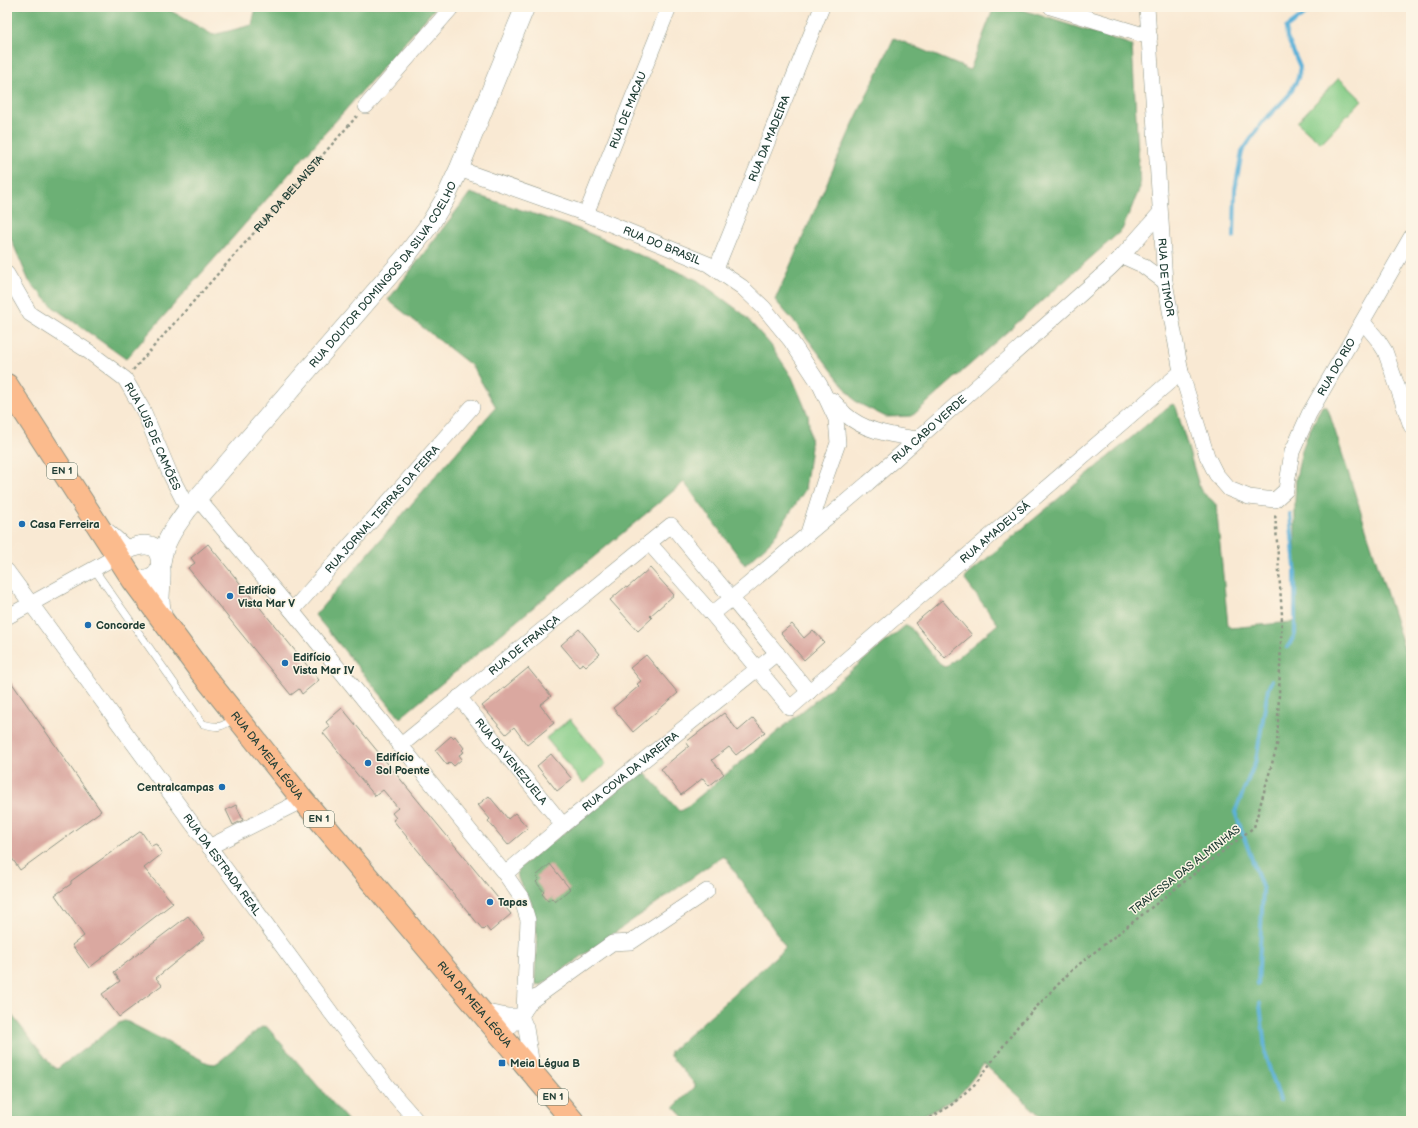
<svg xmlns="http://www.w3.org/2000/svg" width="1418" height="1128" viewBox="0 0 1418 1128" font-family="'Balsamiq Sans',sans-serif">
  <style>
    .green { fill: #85cc87; stroke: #52845e }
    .forest { fill: #6cb074; stroke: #467654 }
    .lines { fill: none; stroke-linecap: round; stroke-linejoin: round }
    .stream { stroke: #5cb1d8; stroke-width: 4 }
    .building { fill: #daa8a0 }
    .service-casing { stroke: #8c9384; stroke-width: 8 }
    .minor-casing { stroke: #8c9384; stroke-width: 16 }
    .tertiary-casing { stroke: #8c9384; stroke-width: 20 }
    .primary-casing { stroke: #8c9384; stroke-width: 24 }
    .path { stroke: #8c9384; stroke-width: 2.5; stroke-dasharray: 3 3; stroke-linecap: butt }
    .service { stroke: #fff; stroke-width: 7 }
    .minor { stroke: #fff; stroke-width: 15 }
    .tertiary { stroke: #fff; stroke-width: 19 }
    .primary { stroke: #fbbb8d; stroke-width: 22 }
    .poi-dot { fill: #1f6fb2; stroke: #fcf5e5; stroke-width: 1.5 }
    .labels { text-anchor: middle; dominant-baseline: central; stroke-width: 3; stroke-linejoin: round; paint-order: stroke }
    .shield { fill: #fcf5e5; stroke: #617469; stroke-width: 1 }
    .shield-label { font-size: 10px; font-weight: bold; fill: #1f3d34 }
    .street-label { font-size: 11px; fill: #1f3d34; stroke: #fcf5e5 }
    .poi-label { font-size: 11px; font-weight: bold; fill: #1f3d34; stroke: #fcf5e5; text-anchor: start }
  </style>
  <rect width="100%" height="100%" fill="#fcf5e5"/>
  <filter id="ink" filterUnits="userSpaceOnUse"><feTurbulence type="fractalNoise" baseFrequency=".025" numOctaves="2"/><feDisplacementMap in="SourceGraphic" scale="8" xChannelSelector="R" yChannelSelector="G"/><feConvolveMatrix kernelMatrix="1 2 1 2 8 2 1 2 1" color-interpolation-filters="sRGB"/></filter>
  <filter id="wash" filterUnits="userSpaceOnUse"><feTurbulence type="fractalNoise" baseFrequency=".012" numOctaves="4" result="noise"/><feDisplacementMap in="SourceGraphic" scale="16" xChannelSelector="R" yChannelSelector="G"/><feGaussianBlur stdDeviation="0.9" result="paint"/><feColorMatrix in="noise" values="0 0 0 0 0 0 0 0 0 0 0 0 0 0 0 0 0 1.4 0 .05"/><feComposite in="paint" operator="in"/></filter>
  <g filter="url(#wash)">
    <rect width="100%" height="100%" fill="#f9e9d3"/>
    <path class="green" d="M1339 78 1362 100 1321 143 1297 122Z
      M570 719 606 764 583 783 546 738Z"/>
    <path class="forest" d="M7 7H164L213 35 252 25 256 7H436L126 359 53 307 29 281 8 232Z
      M994 7H1014L1132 45 1140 188 1122 230 912 416 886 417 856 402 797 325 775 300 853 124 894 38 970 70Z
      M470 193 582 230 697 280 742 313 770 344 792 377 808 415 811 447 805 490 772 540 745 565 684 482 400 718 315 615 496 407 472 366 388 300Z
      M1173 404 1176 407 1200 489C1204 496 1212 498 1216 505L1228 625 1230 628 1292 622 1295 619V499L1296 478 1302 450 1308 434 1322 406H1326L1328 409 1411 670V1121H1046L984 1064 962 1092 954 1099 912 1121H688L675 1108V1106L695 1087V1084L670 1056V1052L785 948V946L725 857H721L543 984 537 986 535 982C535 959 540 926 532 905 529 894 514 881 518 869L641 772H644L679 811 683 810 905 626H909L942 666 946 667 998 624 965 580 966 576 1169 406Z
      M7 1009 52 1066 57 1069 80 1052 119 1023 124 1021 128 1022 208 1063 215 1064 220 1061 260 1028 265 1026 267 1027 348 1121H7Z"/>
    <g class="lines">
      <path class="stream" d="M1234 237 1235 189 1242 152 1260 125 1289 95 1298 78 1300 67 1287 37 1286 28 1315 7
        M1288 647 1295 634V567L1290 514
        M1258 985 1263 890 1235 812 1256 760 1268 689 1272 680
        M1260 1003 1266 1058 1280 1100"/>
    </g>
    <g id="blocks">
      <path class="building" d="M208 544 319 680 302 694 299 689 291 695 188 568 195 563 191 558Z
        M650 568 674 595 650 616 652 618 638 631 610 600 625 587 627 588Z
        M942 600 972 635 945 658 915 623Z
        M792 624 804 638 813 630 824 642 804 660 781 633Z
        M579 629 600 654 586 666 583 663 579 666 561 645Z
        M646 655 678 693 633 732 613 708 639 686 637 684 641 681 630 668Z
        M528 668 551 696 540 705 554 723 527 745 514 727 506 734 482 706Z
        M7 676 101 811 20 870 7 851Z
        M342 708 511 914 490 932 486 927 483 930 393 820 396 818 392 813 398 808 383 790 375 796 323 733 330 727 326 722Z
        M724 713 738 731 753 718 765 732 736 755 729 747 712 760 724 774 709 786 703 778 681 795 661 769 689 746 686 742Z
        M451 736 453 738 455 736 464 748 462 750 464 752 459 755 462 759 454 766 450 762 447 765 435 750Z
        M551 754 572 779 557 791 537 766Z
        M489 796 508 819 515 813 528 828 508 845 488 821 490 819 478 805Z
        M236 805 243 820 233 825 226 810Z
        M141 831 151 846 156 844 162 854 144 868 173 903 89 968 72 945 84 936 55 895 71 884V881Z
        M550 864 570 889 555 902 552 898 548 901 542 894 544 892 536 882 539 879 536 876Z
        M188 916 205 938 156 978 162 985 119 1017 102 994 120 981 114 972Z"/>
    </g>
  </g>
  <g filter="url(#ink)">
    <use href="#blocks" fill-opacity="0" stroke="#8c9384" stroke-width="1"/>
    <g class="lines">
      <defs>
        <path id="service" d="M94 569 203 724C218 728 222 728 234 718"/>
        <g id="minor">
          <path d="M1051 7 1150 37"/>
          <path id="s2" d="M1147 7 1165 282 1181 372 1207 456 1216 474 1229 489 1249 497 1275 500 1286 490 1292 452 1309 414 1411 237"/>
          <path d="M366 106 452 7"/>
          <path id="s3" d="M459 169 586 214 708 264 742 287 764 308 791 341 820 385 836 419 838 443 824 482 808 533"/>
          <path id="s4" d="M586 214 669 7"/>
          <path d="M1122 256 1142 265 1165 282"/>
          <path id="s5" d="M716 269 822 7"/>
          <path id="s6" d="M7 274 30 314 88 351 125 379 143 410 171 476 188 509"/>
          <path d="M1363 322 1378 340 1385 351 1411 426"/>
          <path d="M832 400C837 404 840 409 845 414 865 432 892 435 917 439"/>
          <path d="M198 499 292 611 505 874 521 897 528 920 524 1011 521 1016 501 1035"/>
          <path id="s7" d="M649 543 712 614 790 708 1181 372"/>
          <path id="s8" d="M7 571 332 1014 395 1096 417 1121"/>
          <path id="s9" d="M292 611 472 407"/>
          <path id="s10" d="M712 614 731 599 868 483 1109 269 1122 256 1160 213"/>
          <path d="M7 617 117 556"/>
          <path id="s11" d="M459 697 563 825"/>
          <path id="s12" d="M400 746 671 525 809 692"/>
          <path d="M209 847 303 800"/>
          <path id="s13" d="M505 874 563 825 777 653"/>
          <path d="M481 1011 508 1016H521"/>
          <path d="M524 1011 531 1001 612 943 631 942 707 891"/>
          <path d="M521 1016 526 1028 533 1072"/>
        </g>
        <g id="tertiary">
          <path d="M107 533 126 550C134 547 143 543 151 546 166 551 160 586 160 599 160 606 162 613 163 621"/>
          <path id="s14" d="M133 580C141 581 151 581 157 574 161 568 161 560 163 553 167 537 178 523 188 509L406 256 430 224 445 199 459 169 525 7"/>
        </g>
        <g id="primary">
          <path id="s15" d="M7 385 133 580 201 672 303 800 573 1121"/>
        </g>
      </defs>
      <use href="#service" class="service-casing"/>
      <use href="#minor" class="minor-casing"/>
      <use href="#tertiary" class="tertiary-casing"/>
      <use href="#primary" class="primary-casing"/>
      <g class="path">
        <path id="s1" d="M133 370 357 116"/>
        <path d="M925 1121 950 1106 976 1083 1018 1026 1073 969 1254 827 1277 746 1282 615 1275 513"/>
      </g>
      <use href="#service" class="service"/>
      <use href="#minor" class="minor"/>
      <use href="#tertiary" class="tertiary"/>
      <use href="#primary" class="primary"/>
    </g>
  </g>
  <g class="poi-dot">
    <circle cx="22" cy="524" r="4"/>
    <circle cx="230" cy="596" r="4"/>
    <circle cx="88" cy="625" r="4"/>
    <circle cx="285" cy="663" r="4"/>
    <circle cx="368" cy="763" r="4"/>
    <circle cx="222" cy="787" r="4"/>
    <circle cx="490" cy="902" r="4"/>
    <rect x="498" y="1059" width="8" height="8" rx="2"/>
  </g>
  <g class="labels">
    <g class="shield">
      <rect x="47" y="463" width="30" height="16" rx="3"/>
      <rect x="304" y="811" width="30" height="16" rx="3"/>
      <rect x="538" y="1089" width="30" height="16" rx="3"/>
    </g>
    <g class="shield-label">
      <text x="62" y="471">EN 1</text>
      <text x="319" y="819">EN 1</text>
      <text x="553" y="1097">EN 1</text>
    </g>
    <g class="street-label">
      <text stroke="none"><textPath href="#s4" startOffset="112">RUA DE MACAU</textPath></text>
      <text stroke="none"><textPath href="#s5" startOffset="141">RUA DA MADEIRA</textPath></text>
      <text stroke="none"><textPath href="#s1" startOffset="235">RUA DA BELAVISTA</textPath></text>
      <text stroke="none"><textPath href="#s3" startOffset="217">RUA DO BRASIL</textPath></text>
      <text stroke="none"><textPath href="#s14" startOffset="404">RUA DOUTOR DOMINGOS DA SILVA COELHO</textPath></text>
      <text stroke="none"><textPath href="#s2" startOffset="271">RUA DE TIMOR</textPath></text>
      <text stroke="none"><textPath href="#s2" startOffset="692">RUA DO RIO</textPath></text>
      <text stroke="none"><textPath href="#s10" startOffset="285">RUA CABO VERDE</textPath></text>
      <text stroke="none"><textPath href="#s6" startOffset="225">RUA LUIS DE CAMÕES</textPath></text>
      <text stroke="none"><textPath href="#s9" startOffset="136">RUA JORNAL TERRAS DA FEIRA</textPath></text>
      <text stroke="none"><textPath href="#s7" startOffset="487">RUA AMADEU SÁ</textPath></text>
      <text stroke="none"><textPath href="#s12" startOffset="160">RUA DE FRANÇA</textPath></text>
      <text stroke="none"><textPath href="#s15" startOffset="453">RUA DA MEIA LÉGUA</textPath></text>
      <text stroke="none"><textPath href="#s11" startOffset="83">RUA DA VENEZUELA</textPath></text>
      <text stroke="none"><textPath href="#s13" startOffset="162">RUA COVA DA VAREIRA</textPath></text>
      <text stroke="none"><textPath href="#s8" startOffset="364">RUA DA ESTRADA REAL</textPath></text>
      <text transform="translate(1185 870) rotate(-38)">TRAVESSA DAS ALMINHAS</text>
      <text stroke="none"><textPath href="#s15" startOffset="777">RUA DA MEIA LÉGUA</textPath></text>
    </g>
    <g class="poi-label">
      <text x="30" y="524">Casa Ferreira</text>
      <text x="238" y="590">Edifício<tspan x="238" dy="13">Vista Mar V</tspan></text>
      <text x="96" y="625">Concorde</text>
      <text x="293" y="657">Edifício<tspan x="293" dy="13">Vista Mar IV</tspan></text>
      <text x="376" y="757">Edifício<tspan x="376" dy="13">Sol Poente</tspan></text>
      <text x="214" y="787" text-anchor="end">Centralcampas</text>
      <text x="498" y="902">Tapas</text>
      <text x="510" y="1063">Meia Légua B</text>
    </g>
  </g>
  <rect width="1418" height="1128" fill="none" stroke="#fcf5e5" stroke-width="24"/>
</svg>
